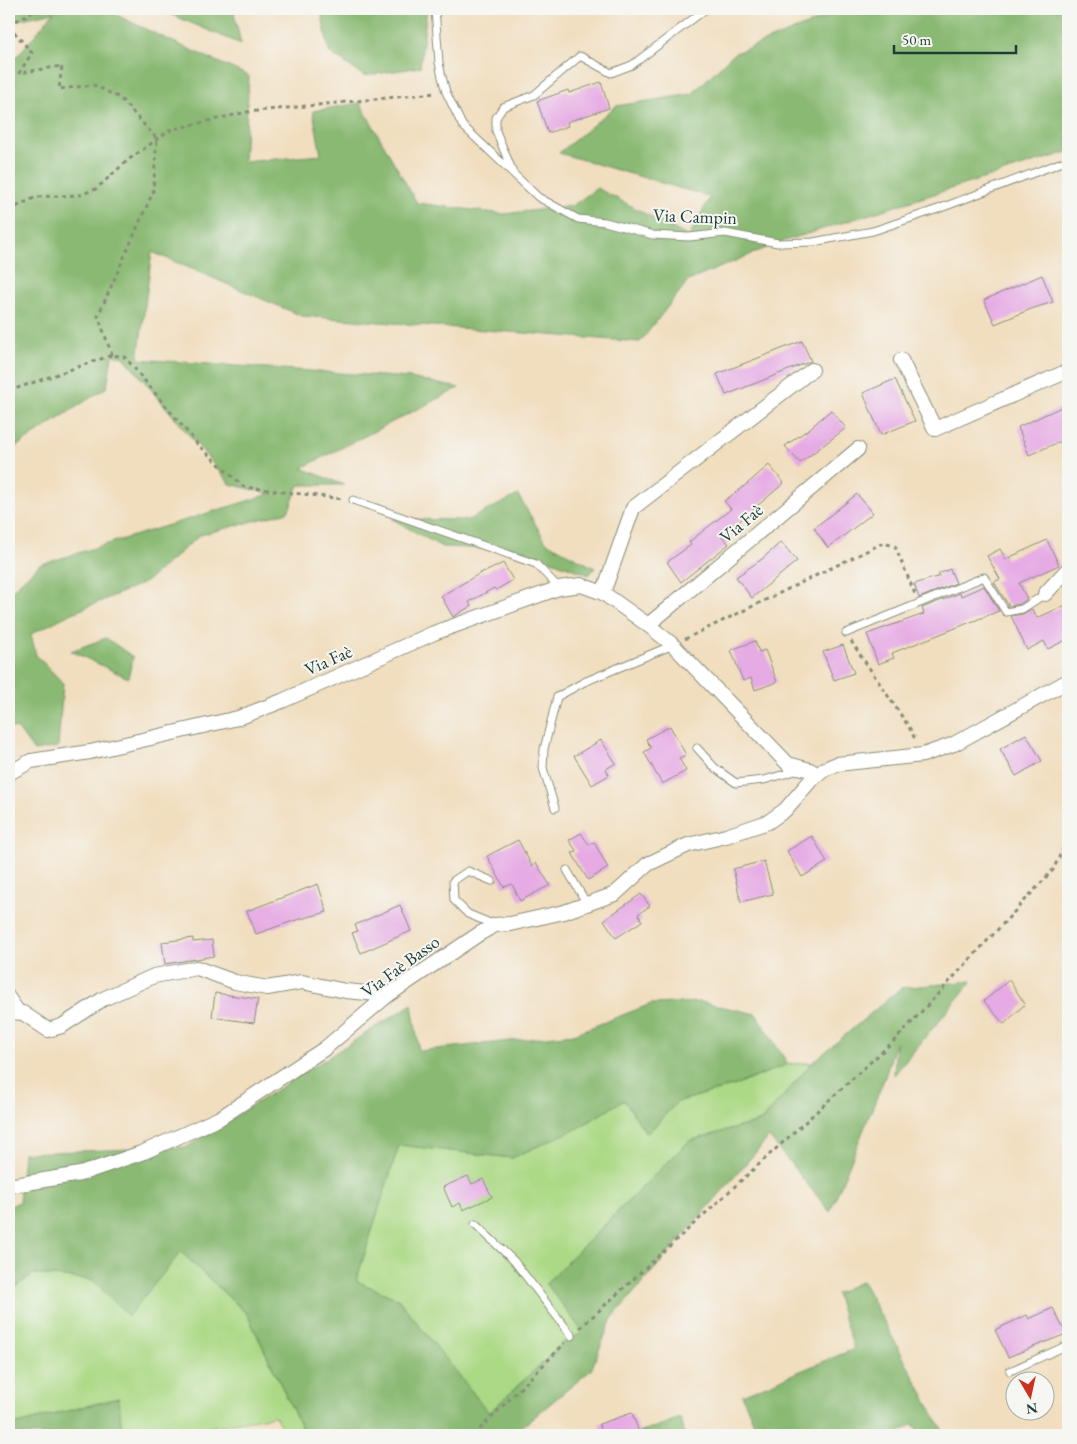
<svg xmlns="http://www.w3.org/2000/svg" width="1077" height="1444" viewBox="0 0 1077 1444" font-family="'EB Garamond',serif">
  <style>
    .green { fill: #acd985; stroke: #668b5c }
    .forest { fill: #89b972; stroke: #547b53 }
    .building { fill: #e6abe4 }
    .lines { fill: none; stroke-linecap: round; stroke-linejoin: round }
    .service-casing { stroke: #888e7a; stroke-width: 9 }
    .minor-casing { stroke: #888e7a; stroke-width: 16 }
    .path { stroke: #888e7a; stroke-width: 3; stroke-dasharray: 4 4; stroke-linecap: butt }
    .service { stroke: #fff; stroke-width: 7 }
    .minor { stroke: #fff; stroke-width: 14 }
    .labels { text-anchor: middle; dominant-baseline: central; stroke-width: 4; stroke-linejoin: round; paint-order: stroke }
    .street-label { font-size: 18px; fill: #1f3d34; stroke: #f6f6f2 }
  </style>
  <rect width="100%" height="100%" fill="#f6f6f2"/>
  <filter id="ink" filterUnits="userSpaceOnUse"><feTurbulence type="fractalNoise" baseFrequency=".02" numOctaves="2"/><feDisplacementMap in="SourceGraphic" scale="10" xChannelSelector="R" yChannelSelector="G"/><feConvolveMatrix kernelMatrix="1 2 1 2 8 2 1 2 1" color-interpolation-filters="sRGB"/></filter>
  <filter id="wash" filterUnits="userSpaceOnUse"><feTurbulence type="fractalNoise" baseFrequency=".0096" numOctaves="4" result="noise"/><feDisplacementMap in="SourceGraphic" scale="20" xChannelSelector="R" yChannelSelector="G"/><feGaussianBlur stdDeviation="1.12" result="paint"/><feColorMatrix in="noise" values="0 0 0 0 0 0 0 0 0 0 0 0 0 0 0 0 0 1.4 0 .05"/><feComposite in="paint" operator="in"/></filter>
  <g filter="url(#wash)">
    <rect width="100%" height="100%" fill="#f1debf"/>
    <path class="green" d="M812 1063 761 1121 689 1141 546 1283 580 1328 582 1333 562 1344 489 1413 398 1299 356 1281 399 1145 512 1158 625 1100 647 1134 677 1102 736 1085 788 1064Z
      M181 1252 247 1314 305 1435H286L275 1416 160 1435H115L122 1433 118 1398 9 1426V1292L33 1274 93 1280Z"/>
    <path class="forest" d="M9 9H104L158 35 249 76 244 162 321 155 313 111 360 103 417 203 504 214 572 206 597 188 689 237 710 197 559 153 616 106 692 94 733 54 847 9H894L919 11 922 9H1068V152L778 243 688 281 640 342 302 316 152 252 138 359 410 378 459 388 302 468 344 485H299L288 512 200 535 146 582 68 615 31 634 36 655 63 683 58 747 34 751 18 729 9 727V593L39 565 270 494 230 484 124 357 112 355 107 387 9 451V66L54 12 9 22Z
      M158 9H233L241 44Z
      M321 9H427L420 67 364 76 329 52Z
      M518 495 546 542 595 568 589 575 523 550 442 547 392 519 468 520Z
      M106 638 133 657 128 678 71 651Z
      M972 981 894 1075 896 1042 885 1077 830 1212 769 1137 612 1318 591 1370 517 1431 507 1435H305L247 1314 181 1252 128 1316 93 1280 33 1274 9 1292V1207L19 1202 23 1153 187 1147 412 1004 419 1051 574 1034 651 1004 701 1002 756 1014 788 1064 736 1085 677 1102 647 1134 624 1100 578 1128 512 1158 399 1145 356 1281 398 1299 489 1413 562 1344 582 1333 580 1328 546 1283 689 1141 762 1121 812 1063 901 988Z
      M862 1281 945 1435H921L913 1424 896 1435H759L742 1395 854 1349 836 1294Z
      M119 1398 122 1433 115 1435H9V1426Z
      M680 1418 684 1435H640L639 1433Z"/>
    <g id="blocks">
      <path class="building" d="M601 82 609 108 567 122 568 126 548 133 537 101 568 90 569 93Z
        M1042 275 1053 302 1031 309 995 324 984 300Z
        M802 341 811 361 726 395 717 374Z
        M895 379 915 421 881 435 863 393Z
        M1068 404V438L1029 455 1018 427Z
        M831 410 846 428 800 463 785 446 809 429Z
        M769 465 784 483 722 536 729 544 681 582 667 562 691 545 689 542 731 509 724 501 747 484Z
        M857 494 873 513 828 548 814 528Z
        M1047 540 1059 565 1019 583 1027 599 1020 604 1009 606 994 582 1000 579 987 556 1000 549 1006 559Z
        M781 542 797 561 752 598 736 577 762 559Z
        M503 563 513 580 496 590 494 588 469 602 471 606 453 617 441 596 484 571 485 572Z
        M950 569 956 583 919 598 914 584 940 576 938 574Z
        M984 586 999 611 892 653 894 658 878 664 867 634 924 614 922 608 960 593 961 596Z
        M1068 604V639L1048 649 1044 641 1027 650 1011 616 1023 614 1032 609 1037 618Z
        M755 641 759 652 765 650 777 682 755 690 751 678 743 681 731 650Z
        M843 645 854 673 834 680 823 652Z
        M670 726 686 755 679 758 686 771 662 784 644 752 651 748 646 739Z
        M1026 734 1042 761 1016 776 1000 749Z
        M601 740 616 763 606 769 609 775 592 785 574 756Z
        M581 833 589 845 594 842 608 868 588 880 572 853 577 852 569 840Z
        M812 836 827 862 802 877 787 851Z
        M518 840 532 866 536 863 550 885 520 901 512 884 504 887 487 856Z
        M764 861 773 894 741 902 733 869Z
        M318 884 327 912 293 921 256 934 247 911Z
        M641 894 650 906 638 914 642 921 616 938 604 920Z
        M400 905 411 931 361 953 352 933 358 931 355 925Z
        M193 938V942L212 940 214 956 165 964 162 942Z
        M1009 980 1025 1004 1004 1024 984 1001Z
        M215 993 258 999 254 1023 212 1017Z
        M468 1176 472 1184 483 1179 492 1197 463 1210 460 1203 452 1207 443 1187Z
        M1053 1308 1066 1334 1008 1357 995 1330 1027 1315 1029 1319Z
        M632 1413 640 1435H603L599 1424Z"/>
    </g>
  </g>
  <g filter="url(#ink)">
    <use href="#blocks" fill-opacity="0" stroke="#888e7a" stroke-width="1"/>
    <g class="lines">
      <defs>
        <path id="service" d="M435 9 439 63 442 77 446 92 462 125 538 197 578 219 605 222 653 235 689 237 725 233 778 243 813 242 873 231 938 209 1068 160
          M512 170 496 131V118L503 107 534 95 580 56 611 73 632 65 706 9
          M353 500 536 564 559 588
          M846 633 984 577 1006 612 1022 609 1045 594
          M697 748 715 768 736 783 764 780 799 770
          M555 808 543 768 544 749 557 697 584 682 673 645
          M567 870 587 904
          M492 881 468 871 453 881 454 900 468 914 495 925
          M9 993 23 1013
          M475 1224 514 1261 572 1336
          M1010 1371 1068 1345"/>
        <path id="minor" d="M901 360 935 429 1068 371
          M603 593 633 508 812 370
          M1045 594 1068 569
          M648 625 858 449
          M9 773 31 761 90 752 238 718 282 701 434 633 559 588 581 585 603 593 648 625 673 645 788 764 810 770 817 775
          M9 1012 23 1013 48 1030 62 1026 103 999 154 976 197 968 235 982 267 988 302 982 346 991 388 995
          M9 1186 80 1174 144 1152 220 1118 324 1049 388 995 479 934 495 925 510 924 564 912 615 894 648 864 688 845 726 836 768 822 785 810 811 780 825 769 837 764 923 755 954 744 1068 681"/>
      </defs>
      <use href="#service" class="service-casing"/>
      <use href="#minor" class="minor-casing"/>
      <path class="path" d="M9 25 37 9
        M9 26 32 53 19 73 62 66 59 89 94 85 120 98 157 139 153 192 98 316 112 355
        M9 210 36 197 80 195 96 189 128 160 170 130 247 112 436 93
        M9 391 112 355 125 357 199 446 244 487 343 499
        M685 639 883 543 895 546 915 594
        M851 641 909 727 916 741
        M580 1328 897 1038 1053 870 1068 838
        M474 1435 565 1343"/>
      <use href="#service" class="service"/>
      <use href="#minor" class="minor"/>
    </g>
  </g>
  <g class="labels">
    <g class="street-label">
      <text transform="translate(695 216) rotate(2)">Via Campin</text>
      <text transform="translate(741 523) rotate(-40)">Via Faè</text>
      <text transform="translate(328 660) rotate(-24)">Via Faè</text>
      <text transform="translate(400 966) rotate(-36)">Via Faè Basso</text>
    </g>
  </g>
  <rect width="1077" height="1444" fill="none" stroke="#f6f6f2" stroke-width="30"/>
  <g transform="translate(1030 1396) rotate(171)"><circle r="24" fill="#f6f6f2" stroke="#a0aca6"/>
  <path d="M0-4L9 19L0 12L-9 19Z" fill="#c8321e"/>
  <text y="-8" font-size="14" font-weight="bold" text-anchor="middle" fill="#1f3d34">N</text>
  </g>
  <path d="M894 45v8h122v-8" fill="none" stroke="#1f3d34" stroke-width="2.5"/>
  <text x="902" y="45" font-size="15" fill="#1f3d34" stroke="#f6f6f2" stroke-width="4" paint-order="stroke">50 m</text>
</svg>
